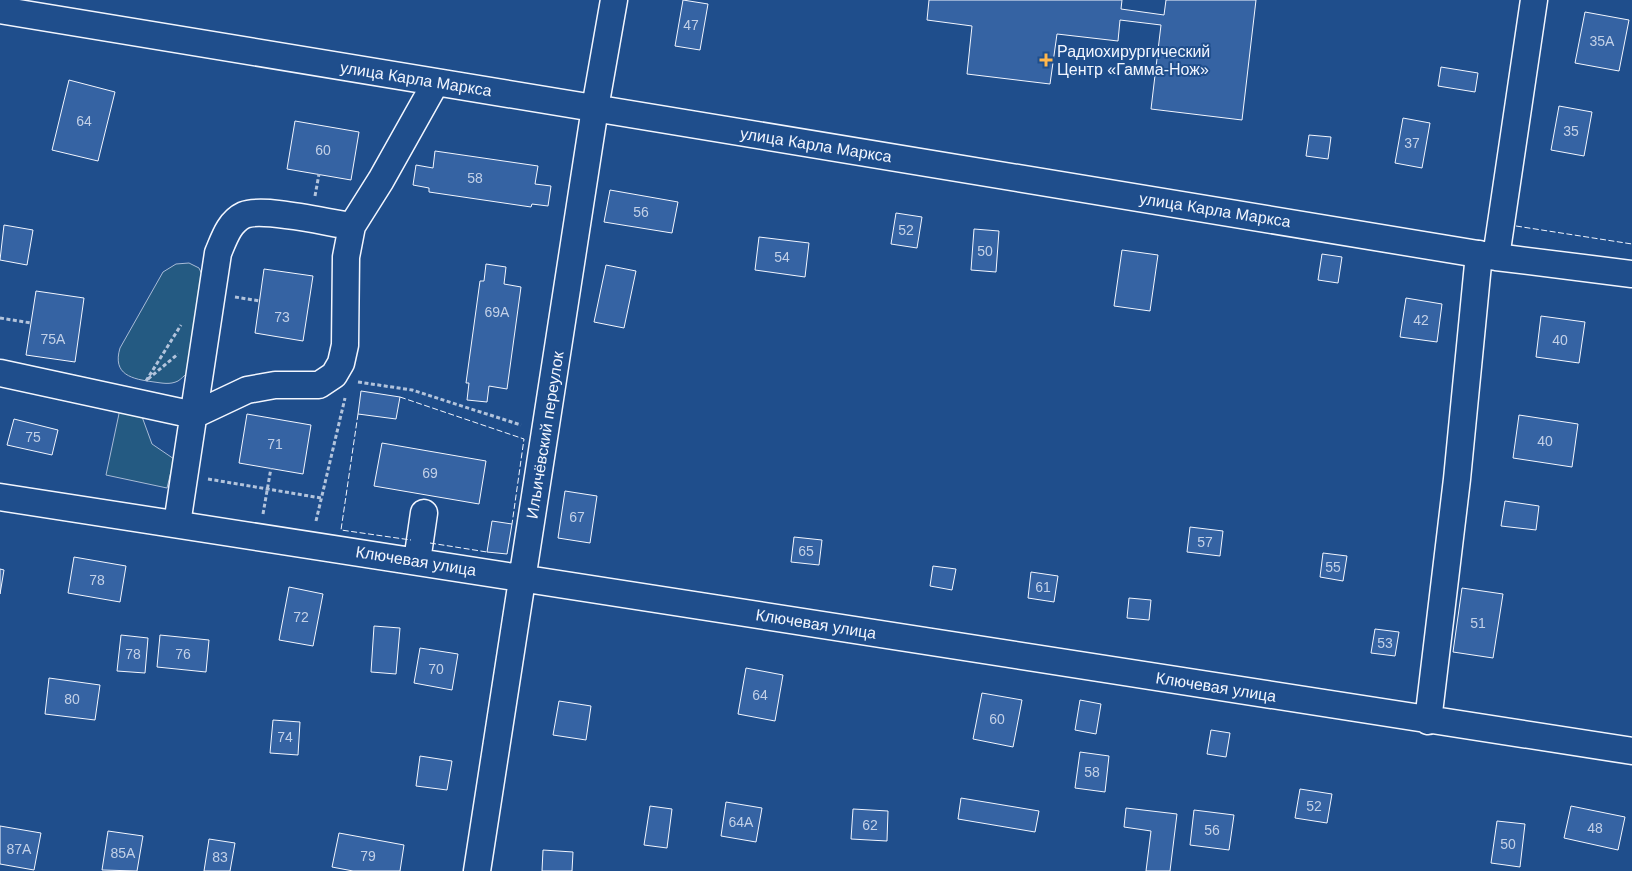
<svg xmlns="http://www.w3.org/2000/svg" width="1632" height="871" viewBox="0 0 1632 871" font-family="Arial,sans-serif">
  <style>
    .green { fill: #245a82; stroke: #a8bbd7 }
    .building { fill: #3563a3; stroke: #f2f6ff }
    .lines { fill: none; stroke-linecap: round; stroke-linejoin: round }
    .minor-casing { stroke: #f2f6ff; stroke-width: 29 }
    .path { stroke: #b3c4dc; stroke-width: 3; stroke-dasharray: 4 2.5; stroke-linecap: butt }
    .minor { stroke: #1f4e8c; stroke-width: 26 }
    .fence { stroke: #f2f6ff; stroke-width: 1; stroke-dasharray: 6 2.5; stroke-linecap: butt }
    .poi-dot { fill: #ffb74d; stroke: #1f4e8c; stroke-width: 2 }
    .labels { text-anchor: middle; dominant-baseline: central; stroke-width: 4; stroke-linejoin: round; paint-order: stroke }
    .number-label { font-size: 14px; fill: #c3d1e8 }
    .poi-label { font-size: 16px; fill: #f2f6ff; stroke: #1f4e8c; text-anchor: start }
    .street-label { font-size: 16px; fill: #f2f6ff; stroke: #1f4e8c }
  </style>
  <rect width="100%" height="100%" fill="#1f4e8c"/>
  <path class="green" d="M189 263 199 268 204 279 187 373C184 376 181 379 178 381 170 385 162 383 154 382 132 379 112 375 120 348L163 272 176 264Z
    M120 409 141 414 152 444 174 459 167 488 106 475Z"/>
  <path class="building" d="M683 0 708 4 700 50 675 46Z
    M929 0H1122L1121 9 1164 15 1166 0H1256L1242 120 1151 109 1161 25 1120 20 1118 41 1057 34 1050 84 967 74 972 26 927 20Z
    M1585 12 1629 20 1619 71 1575 63Z
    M1441 67 1478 73 1475 92 1438 86Z
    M69 80 115 92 98 161 52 150Z
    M1559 106 1592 112 1584 156 1551 150Z
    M1403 118 1430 123 1422 168 1395 163Z
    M295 121 359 132 351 180 287 169Z
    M1309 135 1331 137 1328 159 1306 156Z
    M435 151 538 166 535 184 551 186 548 206 532 204 531 207 429 192V188L413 185 416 165 433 168Z
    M610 190 678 202 672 233 604 222Z
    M896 213 922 217 917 248 891 244Z
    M4 225 33 230 27 265 0 260Z
    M974 229 999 231 996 272 971 270Z
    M759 237 809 243 805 277 755 270Z
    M1122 250 1158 255 1150 311 1114 306Z
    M1322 254 1342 257 1338 283 1318 280Z
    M486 264 506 267 504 284 521 287 507 389 489 386 487 402 467 400 469 383H466L480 281H484Z
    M606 265 636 271 624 328 594 322Z
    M264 269 313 276 303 341 255 333Z
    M36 291 84 298 75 362 26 355Z
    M1406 298 1442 304 1437 342 1400 337Z
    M1541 316 1585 322 1579 363 1536 357Z
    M361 391 400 397 396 419 358 414Z
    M247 414 311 425 303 474 239 463Z
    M1519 415 1578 424 1572 467 1513 458Z
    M14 419 58 430 52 455 7 445Z
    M382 443 486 461 479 504 374 486Z
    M565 491 597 496 590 543 558 538Z
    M1505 501 1539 506 1536 530 1501 526Z
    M492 521 512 524 507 554 487 552Z
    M1190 527 1223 531 1220 556 1187 552Z
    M794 537 822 540 819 565 791 562Z
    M1323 553 1347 556 1343 581 1320 577Z
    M74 557 126 566 120 602 68 593Z
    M933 566 956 569 952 590 930 586Z
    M0 569 4 570 0 594Z
    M1031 572 1058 576 1054 602 1028 598Z
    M289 587 323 594 313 646 279 640Z
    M1462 588 1503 594 1493 658 1453 652Z
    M1129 598 1151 600 1149 620 1127 618Z
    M374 626 400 628 396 674 371 672Z
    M1375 629 1399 632 1395 656 1371 653Z
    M121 635 148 638 145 673 117 671Z
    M160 635 209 640 206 672 157 667Z
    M420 648 458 654 452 690 414 683Z
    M746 668 783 675 775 721 738 714Z
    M49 678 100 685 95 720 45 714Z
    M982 693 1022 700 1013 747 973 739Z
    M1080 700 1101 704 1096 734 1075 730Z
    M559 701 591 706 586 740 553 735Z
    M273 720 300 722 298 755 270 753Z
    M1211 730 1230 733 1226 757 1207 754Z
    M1080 752 1109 756 1105 792 1075 788Z
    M420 756 452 761 447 790 416 786Z
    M1300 789 1332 794 1327 823 1295 818Z
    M961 798 1039 811 1035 832 958 819Z
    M726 802 762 808 756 842 721 836Z
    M650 806 672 809 667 848 644 845Z
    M1571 806 1625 817 1618 850 1564 838Z
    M1126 808 1177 814 1170 871H1146L1151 831 1124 827Z
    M853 809 888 811 887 841 851 839Z
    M1194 810 1234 815 1229 850 1190 845Z
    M1497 821 1525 824 1520 867 1491 863Z
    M0 826 41 833 34 870 0 864Z
    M108 831 143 836 137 871 102 870Z
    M339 833 404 845 400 871H353L332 867Z
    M209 839 235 843 230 871H204Z
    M543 850 573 852 572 871H542Z"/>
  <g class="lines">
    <defs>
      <path id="minor" d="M0 10 1496 257 1632 274
        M1496 257 1534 0
        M0 373 194 415 247 390 275 385H319L334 375 341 363 345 345 346 257 352 226 381 180 436 82
        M0 497 1632 751
        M177 524 218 253C224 239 229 222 244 215 264 207 328 223 352 226
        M417 561 424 513
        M1428 721 1457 479 1479 254
        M477 871 595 108 614 0"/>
    </defs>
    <use href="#minor" class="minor-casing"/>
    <path class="path" d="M315 196 319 174
      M235 297 260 301
      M0 318 31 323
      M148 379 178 354
      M146 381 181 325
      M358 382 412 390 521 425
      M208 479 321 498
      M263 514 271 468
      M316 521 345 398"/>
    <use href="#minor" class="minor"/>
    <path class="fence" d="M1516 226 1632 244
      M400 397 524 439 512 524
      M358 414 341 530 411 540
      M430 543 487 552"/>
  </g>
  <path class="poi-dot" d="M1043.5 52.5h5v5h5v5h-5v5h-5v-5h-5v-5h5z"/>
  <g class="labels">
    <g class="number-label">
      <text x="691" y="25">47</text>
      <text x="1602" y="41">35А</text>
      <text x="84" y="121">64</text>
      <text x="1571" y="131">35</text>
      <text x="1412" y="143">37</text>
      <text x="323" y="150">60</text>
      <text x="475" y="178">58</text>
      <text x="641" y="212">56</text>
      <text x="906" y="230">52</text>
      <text x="985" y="251">50</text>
      <text x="782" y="257">54</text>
      <text x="497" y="312">69А</text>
      <text x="282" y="317">73</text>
      <text x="1421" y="320">42</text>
      <text x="53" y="339">75А</text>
      <text x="1560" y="340">40</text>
      <text x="33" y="437">75</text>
      <text x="1545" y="441">40</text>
      <text x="275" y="444">71</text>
      <text x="430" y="473">69</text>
      <text x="577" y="517">67</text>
      <text x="1205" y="542">57</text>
      <text x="806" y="551">65</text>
      <text x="1333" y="567">55</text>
      <text x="97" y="580">78</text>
      <text x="1043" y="587">61</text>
      <text x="301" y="617">72</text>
      <text x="1478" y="623">51</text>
      <text x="1385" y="643">53</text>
      <text x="133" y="654">78</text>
      <text x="183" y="654">76</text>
      <text x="436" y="669">70</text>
      <text x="760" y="695">64</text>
      <text x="72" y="699">80</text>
      <text x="997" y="719">60</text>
      <text x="285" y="737">74</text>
      <text x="1092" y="772">58</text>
      <text x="1314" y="806">52</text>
      <text x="741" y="822">64А</text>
      <text x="870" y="825">62</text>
      <text x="1595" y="828">48</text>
      <text x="1212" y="830">56</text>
      <text x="1508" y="844">50</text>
      <text x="19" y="849">87А</text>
      <text x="123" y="853">85А</text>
      <text x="368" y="856">79</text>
      <text x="220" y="857">83</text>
    </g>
    <g class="poi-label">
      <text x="1057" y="51">Радиохирургический<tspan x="1057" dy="18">Центр «Гамма-Нож»</tspan></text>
    </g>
    <g class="street-label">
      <text transform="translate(416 79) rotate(9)">улица Карла Маркса</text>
      <text transform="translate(816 145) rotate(9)">улица Карла Маркса</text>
      <text transform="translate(1215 210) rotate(9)">улица Карла Маркса</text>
      <text transform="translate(545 435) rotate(-81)">Ильичёвский переулок</text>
      <text transform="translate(416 561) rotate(9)">Ключевая улица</text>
      <text transform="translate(816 624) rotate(9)">Ключевая улица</text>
      <text transform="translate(1216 687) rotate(9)">Ключевая улица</text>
    </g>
  </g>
</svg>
